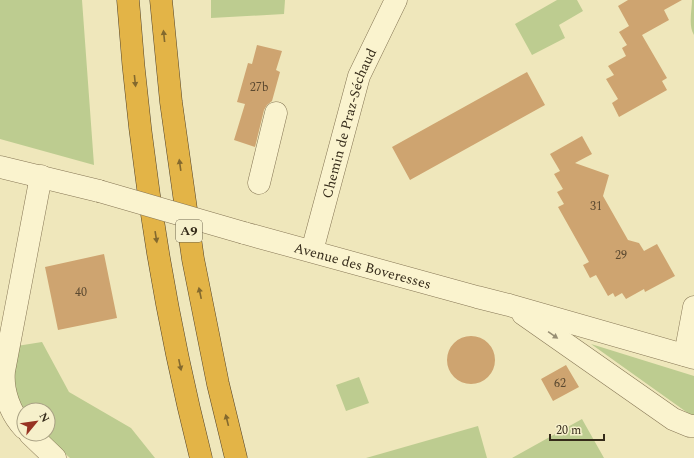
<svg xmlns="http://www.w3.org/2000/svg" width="694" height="458" viewBox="0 0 694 458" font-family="Spectral,serif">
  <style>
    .green { fill: #bdcc90 }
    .building { fill: #cea470 }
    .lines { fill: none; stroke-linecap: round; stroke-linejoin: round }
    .minor-casing { stroke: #867655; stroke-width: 23 }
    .highway-casing { stroke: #53432a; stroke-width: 23 }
    .minor { stroke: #faf3ce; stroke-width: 22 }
    .highway { stroke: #e3b447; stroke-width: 22 }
    .minor-bridge-casing { stroke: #867655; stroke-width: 23; stroke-linecap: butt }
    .minor-bridge { stroke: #faf3ce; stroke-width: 22 }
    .oneway { fill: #83692e }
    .oneway2 { fill: #988f74 }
    .labels { text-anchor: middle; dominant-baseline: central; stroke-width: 4; stroke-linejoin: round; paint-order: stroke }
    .number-label { font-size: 12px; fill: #5b4930 }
    .shield { fill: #f6f0cb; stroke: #6f664f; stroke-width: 1 }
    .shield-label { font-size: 13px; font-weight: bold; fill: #352b1a }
    .street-label { font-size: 14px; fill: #352b1a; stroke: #f6f0cb }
  </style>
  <rect width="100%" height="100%" fill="#efe7bb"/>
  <path class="green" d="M0 0H82L94 165 0 139Z
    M211 0H285L284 14 211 18Z
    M557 0H577L583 11 559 25 565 38 532 55 515 24Z
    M692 0H694V35C688 26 692 10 692 0Z
    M42 342 69 392 131 428 155 458H70L43 434H48V410H24V417L10 380 17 346Z
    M591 344 694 376V416H692Z
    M359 377 369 403 346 411 336 385Z
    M582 419 604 458H512Z
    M478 426 487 458H366Z"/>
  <path class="building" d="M628 0H682L664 10 669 20 642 35 667 78 662 81 667 90 619 117 612 103 618 99 606 79 614 75 608 66 626 56 622 48 627 45 619 32 629 26 618 6Z
    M257 45 282 51 276 70 280 72 272 101 267 105 264 110 255 147 234 140 245 104 237 102 248 63 252 64Z
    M527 72 545 105 410 180 392 147Z
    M582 136 592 154 575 163 609 175 603 196 628 240 639 243 644 251 657 244 675 276 645 292 644 289 626 299 622 293 615 297 613 293 608 296 596 275 590 278 583 265 589 262 558 207 564 204 557 192 563 189 554 174 560 171 550 154Z
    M104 254 117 318 58 330 45 267Z
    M447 360a24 24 0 1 1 48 0a24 24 0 1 1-48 0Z
    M566 365 579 387 553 401 541 379Z"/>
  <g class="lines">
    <defs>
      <g id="minor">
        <path d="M0 167 99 191"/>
        <path d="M259 183 276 113"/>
        <path id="s1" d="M244 233 477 297 509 305 694 358"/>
        <path id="s2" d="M312 251 359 76 396 0"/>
        <path d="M523 314 673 419 690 426H694"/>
        <path d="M685 355 694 307"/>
        <path d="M24 428C10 413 2 391 4 371L41 176"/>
        <path d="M30 434 55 458"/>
      </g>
      <path id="highway" d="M128 0C139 154 163 308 201 458
        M161 0 171 102 193 259 218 384 236 458"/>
    </defs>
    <use href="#minor" class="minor-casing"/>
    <use href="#highway" class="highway-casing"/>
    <use href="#minor" class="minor"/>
    <use href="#highway" class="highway"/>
    <defs>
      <path id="minor-bridge" d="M99 191 244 233"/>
    </defs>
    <use href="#minor-bridge" class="minor-bridge-casing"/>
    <use href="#minor-bridge" class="minor-bridge"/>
  </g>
  <defs><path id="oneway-solid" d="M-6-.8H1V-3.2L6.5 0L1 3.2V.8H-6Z"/></defs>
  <g class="oneway">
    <use href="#oneway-solid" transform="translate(164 36) rotate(-96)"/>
    <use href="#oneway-solid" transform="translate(135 81) rotate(84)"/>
    <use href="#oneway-solid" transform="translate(180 165) rotate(-98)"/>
    <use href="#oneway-solid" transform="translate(156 237) rotate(81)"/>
    <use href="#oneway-solid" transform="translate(200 293) rotate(-102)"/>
    <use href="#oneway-solid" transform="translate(180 365) rotate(78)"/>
    <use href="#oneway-solid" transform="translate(227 420) rotate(-104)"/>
  </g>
  <use class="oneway2" href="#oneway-solid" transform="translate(553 335) rotate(35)"/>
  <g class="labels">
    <g class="number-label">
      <text x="259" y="87">27b</text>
      <text x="596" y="206">31</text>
      <text x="621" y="255">29</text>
      <text x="81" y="292">40</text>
      <text x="560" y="383">62</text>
    </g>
    <rect class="shield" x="176" y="220" width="26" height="22" rx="3"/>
    <g class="shield-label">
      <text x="189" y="231">A9</text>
    </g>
    <g class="street-label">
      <text stroke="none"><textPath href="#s2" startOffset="133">Chemin de Praz-Séchaud</textPath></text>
      <text stroke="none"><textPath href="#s1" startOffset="123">Avenue des Boveresses</textPath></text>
    </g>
  </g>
  <g transform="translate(36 422) rotate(61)"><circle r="19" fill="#f6f0cb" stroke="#a9a184"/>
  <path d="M0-3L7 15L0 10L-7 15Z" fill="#973323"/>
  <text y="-6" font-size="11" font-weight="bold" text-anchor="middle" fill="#352b1a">N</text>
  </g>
  <path d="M550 434v6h54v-6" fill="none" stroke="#352b1a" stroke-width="2"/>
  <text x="556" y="434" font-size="12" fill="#352b1a" stroke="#f6f0cb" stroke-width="3" paint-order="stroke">20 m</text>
</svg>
